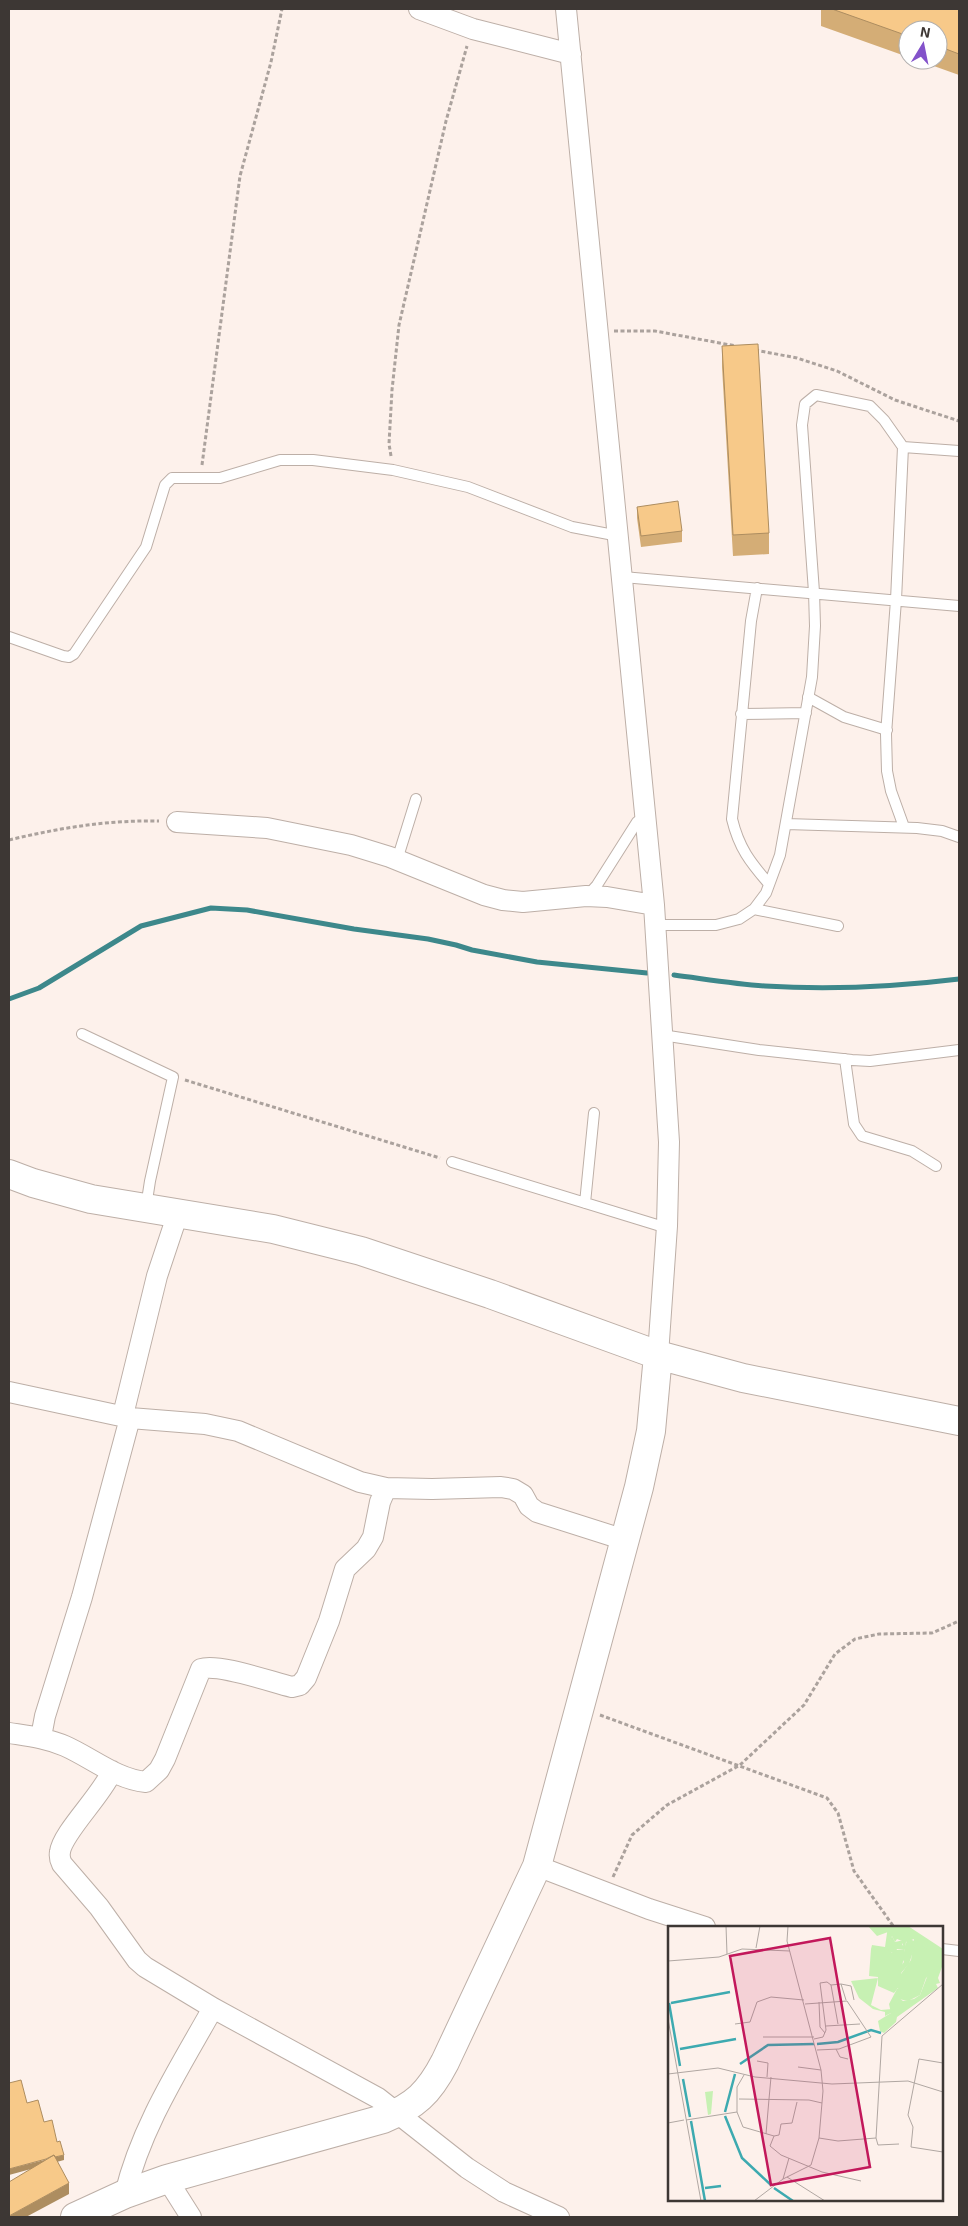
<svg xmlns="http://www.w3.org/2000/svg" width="968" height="2226" viewBox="0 0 968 2226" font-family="'Exo 2',sans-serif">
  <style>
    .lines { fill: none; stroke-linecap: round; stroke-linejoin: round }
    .stream { stroke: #3d888b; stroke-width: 5 }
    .lane-casing { stroke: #bdafa7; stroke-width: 12 }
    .street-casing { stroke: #bdafa7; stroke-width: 22 }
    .secondary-casing { stroke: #bdafa7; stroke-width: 30 }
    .path { stroke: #aba29d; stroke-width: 3; stroke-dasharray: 4 2.5; stroke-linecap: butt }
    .lane { stroke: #fff; stroke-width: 10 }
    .street { stroke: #fff; stroke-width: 20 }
    .secondary { stroke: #fff; stroke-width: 28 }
    .wall { fill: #d4ad76 }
    .shaded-wall { fill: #ad8d60 }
    .building { fill: #f7c989; stroke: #ad8d60 }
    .inset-river { fill: none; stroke: #3daab0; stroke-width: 2.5 }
    .inset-road { fill: none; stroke: #b0a7a2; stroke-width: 1 }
    .view { fill: #c2185b; fill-opacity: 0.15; stroke: #c2185b; stroke-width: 2.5 }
    .inset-edge { fill: none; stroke: #3d3734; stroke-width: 2.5 }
  </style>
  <rect width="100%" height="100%" fill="#fdf1eb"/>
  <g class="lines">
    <path class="stream" d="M674 975C705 979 735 984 765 986 831 990 894 987 959 979
      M9 999 39 988 141 926 211 908 247 910 354 929 428 939 456 945 472 950 537 962 647 973"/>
    <defs>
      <path id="lane" d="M623 577 959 606
        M757 588 751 621 732 819C739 848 750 862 769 884
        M9 637 63 656 69 657 74 654 146 547 165 485 172 478H220L280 460H313L393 470 468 487 572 527 619 536
        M808 697 844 717 887 730
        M741 714 806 713
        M786 824 917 828 942 831 959 837
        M904 827 891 791 887 771 886 734 896 600 903 447 959 451
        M397 860 416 799
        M587 896 597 885 637 822 646 816
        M754 909 838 926
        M655 925H716L739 919 754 909 766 893 780 855 812 677 815 626 814 592 802 425 805 404 816 395 870 406 884 420 903 447
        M82 1034 173 1077 150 1181 146 1207
        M662 1035 759 1050 852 1060 870 1061 959 1050
        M845 1059 854 1124 862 1136 912 1151 936 1166
        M452 1162 667 1228
        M585 1203 594 1113
        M942 1949 959 1951"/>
      <path id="street" d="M419 9 473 29 571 54
        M566 9 654 905 669 1142 667 1226 658 1355
        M177 822 267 828 351 845 390 857 484 895 503 900 523 902 586 896 607 897 654 905
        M9 1392 130 1418 205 1424 238 1431 360 1482 386 1488 432 1489 501 1487 513 1489 523 1495 529 1506 537 1512 625 1540
        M123 1415 157 1276 178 1213
        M9 1733C28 1736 47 1738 65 1746 92 1758 116 1779 146 1782L159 1770 165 1759 201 1669C218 1663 271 1682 292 1687L300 1685 306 1678 329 1621 345 1569 366 1549 373 1537 380 1502 386 1488
        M41 1737 45 1716 82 1597 130 1418
        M112 1771C102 1795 62 1833 60 1852 59 1857 60 1860 62 1864L99 1907 137 1960 145 1967 213 2008 378 2098 467 2168 504 2192 559 2217
        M537 1866 649 1909 705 1927
        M167 2179 191 2217
        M125 2194C141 2127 180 2067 213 2008"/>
      <path id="secondary" d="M9 1174 33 1183 91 1199 273 1229 361 1251 490 1294 658 1355 743 1378 959 1421
        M75 2217 125 2194 167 2179 383 2119C415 2106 429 2093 445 2062L537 1866 639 1487 651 1431 658 1355"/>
    </defs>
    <use href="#lane" class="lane-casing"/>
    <use href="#street" class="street-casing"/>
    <use href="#secondary" class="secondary-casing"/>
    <path class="path" d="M614 331H655L736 346
      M755 350 797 358 837 371 895 400 959 421
      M391 456 389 444 392 390 399 325 446 121 467 46
      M202 465 240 176 271 62 282 9
      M9 840C59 828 107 820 159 821
      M185 1080 440 1158
      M600 1715 827 1798 838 1813 854 1871 894 1927
      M613 1877 632 1835 667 1805 740 1765 804 1705 835 1654 855 1639 879 1634 932 1633 959 1621"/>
    <use href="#lane" class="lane"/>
    <use href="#street" class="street"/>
    <use href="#secondary" class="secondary"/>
  </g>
  <path class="wall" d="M821 9H959V75L917 60H938V30H908V57L821 26Z
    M722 346 769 533V554L733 556 722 367Z
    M637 507 682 531V542L641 547 637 518Z"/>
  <path class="shaded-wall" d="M64 2155V2160L9 2175V2169Z
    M69 2183V2194L26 2217H9V2216Z"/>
  <path class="building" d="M832 9H959V54L938 46V30H908V36Z
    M758 344 769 533 733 535 722 346Z
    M678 501 682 531 641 536 637 507Z
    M9 2080V2083L21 2080 27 2103 38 2100 44 2122 52 2120 57 2142 60 2141 64 2155 55 2157 54 2155 46 2159 9 2169Z
    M54 2155 69 2183 9 2216V2182Z"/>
  <g transform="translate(668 1926)">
    <rect width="275" height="275" fill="#fdf1eb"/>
    <path d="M220 0H240L275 23V39L258 52 252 69 240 75 231 73 230 62 226 67 210 60V51L201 50 203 23 204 19 217 21ZM224 10 227 16 229 13 234 15 236 23 229 24 228 21 224 27 220 21ZM246 13 243 34 233 48 238 16ZM210 52 203 79 213 84 224 83 223 87 217 90V86L205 83 191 72 183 55ZM45 165 43 188 40 189 37 166Z" fill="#c7f1b3" fill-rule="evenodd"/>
    <path d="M200 0H220V6L209 10ZM224 10 227 16 236 14 234 19 237 20 240 12 248 16 241 38 232 48 230 44 236 36 234 32 237 23H228L225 27 221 25 219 20ZM275 38 270 52 272 57 268 58 270 62 229 91 228 96 216 107 212 105 210 95 223 87 221 78 229 63H233L231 72 235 75 246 73 252 69 261 46Z" fill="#c7f1b3"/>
    <path class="inset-river" d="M1 77 12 140M3 77 62 66M149 118 170 116 203 104 213 107M12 123 68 113M72 138 100 119 146 118M15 153 22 191M57 186 67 148M57 190 74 232 103 259M23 195 37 275M37 262 53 260M106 262 125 275"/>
    <path class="inset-road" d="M58 0 59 28M88 22 92 0M0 35 51 31 74 23 122 25M178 74 173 58 183 60 186 74M173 75 179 109M151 76 152 101 157 107M137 78 179 75 203 111 171 123 149 124M0 93 33 275M67 98 82 96 89 76 103 71 136 74M170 98 163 59 173 58M158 100 192 98M95 111H146M146 113 155 111 158 104 152 57 159 56 163 59M168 123 172 131 180 133M89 135 100 137 99 151M275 137 251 133 240 189 245 201 243 221 275 226M130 141 153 144M0 148 50 142 87 151 164 158 240 155 275 166M76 149 69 161V186L75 201 106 210M71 173 141 174 154 177M101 173 103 151M129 176 124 197 113 198 111 209 106 210 102 220 113 229 154 246 193 255M18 194 69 186M0 197 16 194M98 208 101 173M151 212 170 215 208 212M231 218 210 219 208 212 214 110 275 58M119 251 157 275M115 253 121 232M86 275 115 253 143 239 151 212 155 165 153 144 119 15 120 0"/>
    <path class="view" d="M162 12 202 241 103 259 62 30Z"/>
    <rect width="275" height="275" class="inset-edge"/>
  </g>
  <rect width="968" height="2226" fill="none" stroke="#3d3734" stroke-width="20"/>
  <g transform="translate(923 45) rotate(10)"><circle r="24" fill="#ffffff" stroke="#b1afae"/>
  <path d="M0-4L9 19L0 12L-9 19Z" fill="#8352ca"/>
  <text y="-8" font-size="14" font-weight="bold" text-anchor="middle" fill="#3d3734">N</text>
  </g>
</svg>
